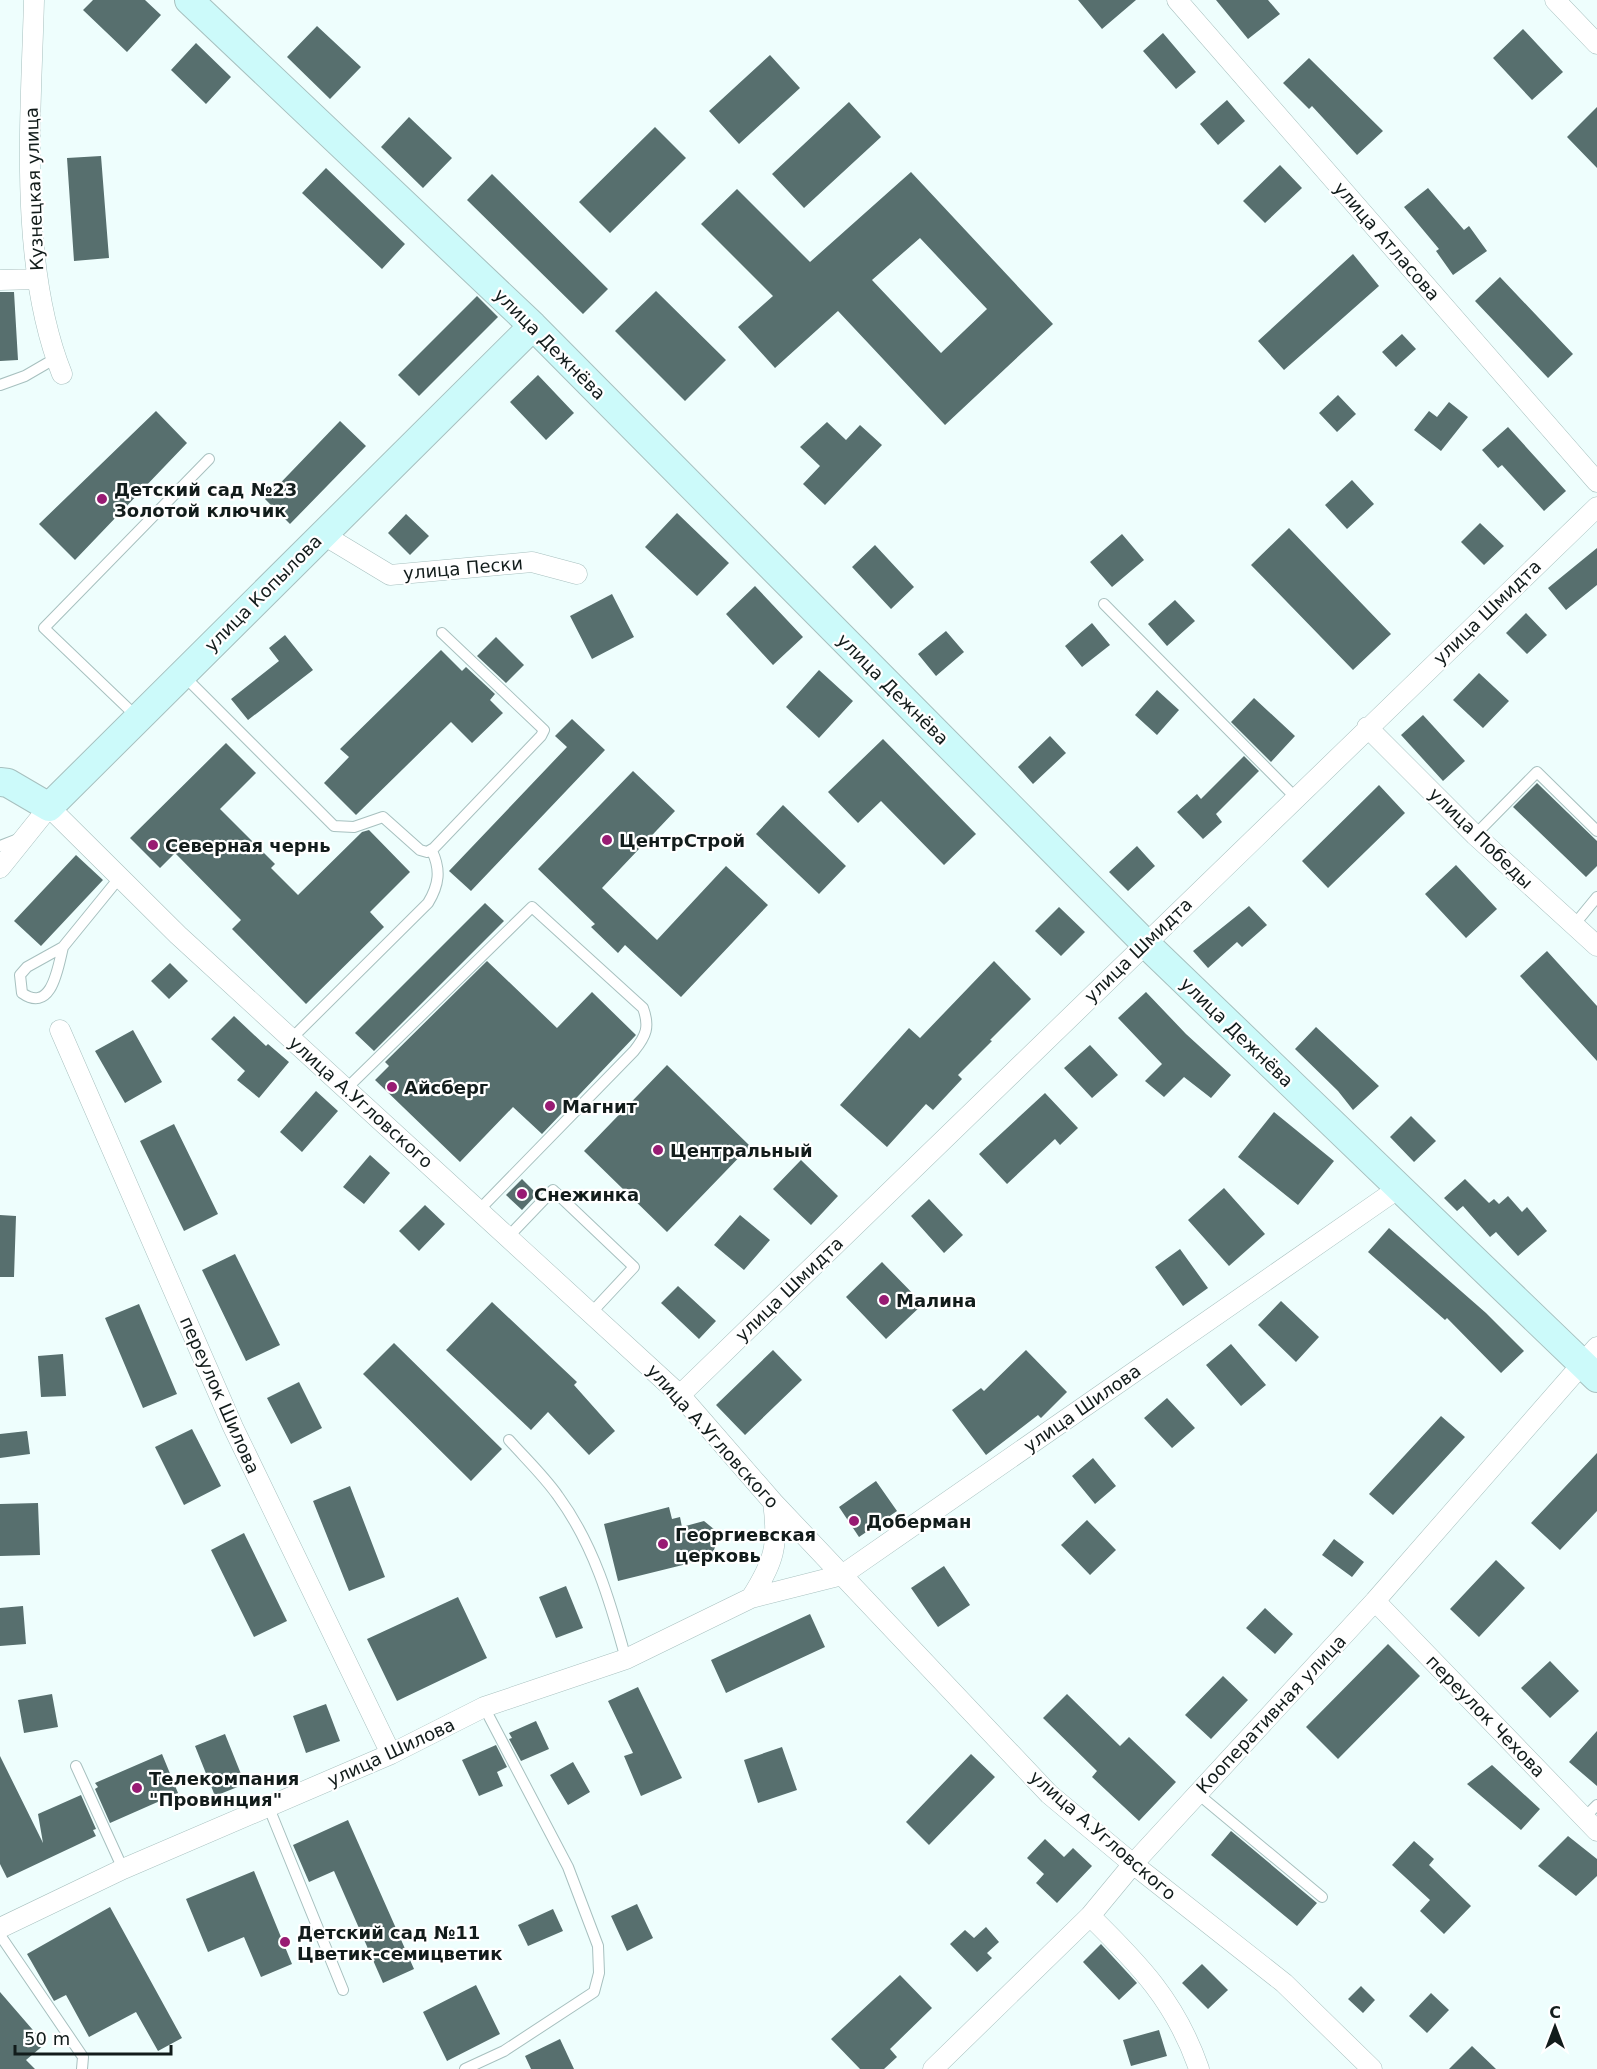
<svg xmlns="http://www.w3.org/2000/svg" width="1597" height="2069" viewBox="0 0 1597 2069" font-family="'DejaVu Sans',sans-serif">
  <style>
    .building { fill: #576f6e; fill-rule: evenodd }
    .lines { fill: none; stroke-linecap: round; stroke-linejoin: round }
    .lane-casing { stroke: #a7c0bf; stroke-width: 12 }
    .street-casing { stroke: #a7c0bf; stroke-width: 21 }
    .secondary-casing { stroke: #a7c0bf; stroke-width: 30 }
    .lane { stroke: #fff; stroke-width: 10 }
    .street { stroke: #fff; stroke-width: 20 }
    .secondary { stroke: #ccfafa; stroke-width: 28 }
    .poi-dot { fill: #981b73; stroke: #fff; stroke-width: 2 }
    .labels { text-anchor: middle; dominant-baseline: central; stroke-width: 4.5; stroke-linejoin: round; paint-order: stroke }
    .street-label { font-size: 18px; fill: #121c1b; stroke: #fff }
    .poi-label { font-size: 18px; font-weight: bold; fill: #121c1b; stroke: #fff; text-anchor: start }
  </style>
  <rect width="100%" height="100%" fill="#eefefd"/>
  <path class="building" d="M93 0H145L161 15 127 52 83 10Z
    M1078 0H1136L1102 29Z
    M1216 0H1268L1280 14 1248 39Z
    M317 26 361 67 330 99 287 57Z
    M1523 29 1563 72 1532 100 1493 58Z
    M1163 33 1196 72 1176 89 1143 51Z
    M196 43 231 77 206 104 171 70Z
    M770 55 800 88 739 144 709 111Z
    M1309 58 1383 131 1357 155 1312 106 1309 109 1283 83Z
    M1227 100 1245 121 1218 145 1200 124Z
    M849 102 881 137 804 208 772 174Z
    M1597 107V168L1567 137Z
    M409 117 452 158 423 188 381 147Z
    M655 127 686 158 610 233 579 202Z
    M101 156 109 258 74 261 67 158Z
    M1280 165 1302 188 1265 223 1243 201Z
    M326 168 405 244 382 269 302 193Z
    M911 172 1053 324 945 425 838 311 775 368 738 327 773 296 701 224 737 189 810 262ZM920 238 987 309 941 353 872 280Z
    M492 174 608 289 583 314 467 200Z
    M1428 188 1464 230 1469 226 1487 251 1453 275 1436 251 1439 249 1404 207Z
    M1353 254 1379 286 1284 370 1258 341Z
    M1500 277 1573 354 1548 378 1475 301Z
    M656 291 726 360 685 401 615 331Z
    M0 292H14L18 360 0 361Z
    M477 296 498 317 419 396 398 375Z
    M1402 334 1416 349 1396 367 1382 352Z
    M538 375 574 413 546 440 510 402Z
    M1338 395 1356 414 1337 432 1319 413Z
    M1449 402 1468 417 1441 451 1414 430 1429 411 1437 417Z
    M156 411 187 443 75 560 39 524Z
    M340 421 366 446 290 524 265 499Z
    M827 422 846 440 860 425 882 445 825 505 803 484 820 466 800 447Z
    M1508 427 1566 491 1544 511 1502 465 1498 468 1482 450Z
    M1352 480 1374 504 1347 529 1325 505Z
    M677 513 729 563 697 596 645 547Z
    M406 514 429 536 410 555 388 533Z
    M1480 523 1504 546 1484 565 1461 542Z
    M1289 528 1391 634 1353 670 1251 565Z
    M1122 534 1144 560 1112 587 1090 562Z
    M875 545 914 587 891 609 852 567Z
    M1597 548V585L1566 610 1548 588Z
    M755 586 803 637 773 665 726 614Z
    M612 594 634 637 592 659 570 616Z
    M1175 600 1195 621 1167 646 1148 624Z
    M1526 613 1547 635 1527 654 1506 633Z
    M1092 623 1110 645 1082 667 1065 646Z
    M946 631 964 652 936 676 918 654Z
    M285 635 313 670 248 720 231 699 279 661 269 648Z
    M496 637 524 665 506 683 477 656Z
    M441 650 462 671 466 667 495 694 490 700 503 713 472 743 451 722 356 815 324 783 349 757 340 749Z
    M819 670 853 701 819 738 786 707Z
    M1479 673 1509 701 1483 728 1453 700Z
    M1157 690 1179 710 1157 735 1135 715Z
    M1254 698 1295 736 1271 762 1231 722Z
    M1423 715 1465 761 1443 781 1401 735Z
    M572 719 605 750 471 891 449 871 567 747 555 736Z
    M1050 736 1066 753 1033 784 1018 767Z
    M883 739 976 834 944 865 881 801 858 823 828 792Z
    M226 743 256 773 220 809 275 864 271 868 298 895 362 832 369 830 410 872 370 912 384 927 306 1004 232 929 241 920 175 853 160 868 130 838Z
    M1244 756 1259 771 1216 814 1222 822 1203 839 1177 812 1197 794 1201 799Z
    M633 771 675 811 602 888 657 940 726 866 768 905 681 997 625 945 618 953 591 927 595 924 538 869Z
    M1537 783 1597 841V866L1586 877 1513 807Z
    M1379 785 1405 813 1328 888 1302 861Z
    M783 805 846 866 819 894 756 834Z
    M1137 846 1155 866 1128 891 1109 872Z
    M76 855 103 880 41 946 14 921Z
    M1456 865 1497 909 1466 938 1425 894Z
    M485 903 504 921 374 1051 355 1033Z
    M1249 906 1267 925 1242 947 1237 942 1208 968 1193 951Z
    M1059 907 1085 932 1061 956 1035 931Z
    M1547 951 1597 1006V1061L1520 976Z
    M487 961 557 1028 592 992 636 1035 542 1134 513 1107 460 1162 375 1080 389 1066 385 1062Z
    M994 961 1031 999 990 1040 992 1041 958 1075 962 1079 933 1110 926 1104 887 1147 840 1105 909 1028 920 1038Z
    M170 963 188 981 169 999 151 981Z
    M1146 992 1186 1034 1231 1075 1211 1098 1184 1077 1164 1097 1145 1081 1162 1064 1118 1018Z
    M234 1016 266 1046 268 1044 289 1062 259 1098 237 1080 245 1071 211 1039Z
    M1316 1027 1379 1086 1353 1110 1338 1091 1295 1049Z
    M133 1030 162 1082 125 1103 95 1051Z
    M1090 1045 1118 1075 1092 1098 1064 1068Z
    M667 1065 750 1146 667 1232 584 1151Z
    M316 1091 338 1111 302 1152 280 1132Z
    M1045 1093 1078 1128 1060 1145 1055 1139 1007 1184 979 1154Z
    M1274 1112 1334 1161 1298 1205 1238 1157Z
    M1411 1116 1436 1141 1414 1162 1390 1137Z
    M174 1124 218 1214 184 1231 140 1141Z
    M370 1155 390 1173 364 1204 343 1187Z
    M801 1160 838 1196 811 1225 773 1189Z
    M522 1179 537 1194 522 1210 506 1195Z
    M1465 1179 1489 1203 1494 1199 1499 1204 1508 1196 1522 1212 1527 1207 1547 1231 1518 1256 1496 1232 1490 1237 1463 1206 1457 1211 1444 1198Z
    M1224 1188 1265 1234 1229 1266 1188 1220Z
    M929 1199 963 1235 944 1253 911 1216Z
    M425 1205 445 1224 419 1251 399 1231Z
    M0 1215 16 1216 14 1277H0Z
    M740 1215 770 1240 744 1270 714 1245Z
    M1389 1228 1486 1313 1524 1351 1501 1373 1447 1318 1445 1320 1368 1252Z
    M1180 1249 1208 1288 1183 1306 1155 1267Z
    M235 1254 280 1345 246 1361 202 1270Z
    M882 1262 923 1304 886 1339 846 1297Z
    M678 1286 716 1321 699 1339 661 1303Z
    M1281 1301 1319 1337 1296 1362 1258 1325Z
    M492 1302 577 1382 574 1385 615 1431 589 1455 548 1412 531 1430 446 1350Z
    M139 1304 177 1394 143 1408 105 1318Z
    M394 1343 502 1449 471 1481 363 1374Z
    M1231 1344 1266 1385 1241 1406 1206 1365Z
    M773 1350 802 1380 745 1435 716 1405Z
    M1026 1350 1067 1392 1041 1418 1038 1415 986 1455 952 1410 981 1388 984 1391Z
    M63 1354 66 1396 41 1397 38 1356Z
    M299 1382 322 1428 291 1444 267 1398Z
    M1167 1398 1195 1428 1172 1448 1144 1418Z
    M1441 1416 1465 1437 1393 1515 1369 1494Z
    M192 1429 221 1486 184 1505 155 1447Z
    M27 1431 30 1454 0 1458V1434Z
    M1597 1453V1511L1560 1550 1531 1523Z
    M1093 1458 1116 1486 1095 1504 1072 1476Z
    M876 1481 897 1511 859 1537 839 1507Z
    M350 1486 385 1577 349 1591 313 1501Z
    M38 1503 40 1555 0 1556V1504Z
    M669 1507 672 1519 680 1517 682 1527 704 1521 715 1530 718 1539 711 1558 618 1581 604 1524Z
    M1087 1520 1116 1550 1090 1575 1061 1545Z
    M244 1533 287 1621 254 1637 211 1550Z
    M1334 1539 1364 1562 1352 1577 1322 1555Z
    M1496 1560 1525 1588 1479 1637 1450 1609Z
    M944 1566 970 1605 938 1627 911 1588Z
    M566 1586 583 1628 556 1638 539 1597Z
    M458 1597 487 1658 397 1701 367 1639Z
    M23 1606 26 1644 0 1646V1608Z
    M1265 1608 1293 1634 1275 1654 1246 1628Z
    M810 1614 825 1647 726 1693 711 1660Z
    M1388 1644 1420 1676 1338 1759 1306 1727Z
    M1550 1661 1579 1691 1550 1718 1521 1688Z
    M1223 1676 1248 1700 1211 1739 1185 1715Z
    M638 1687 682 1778 641 1796 624 1756 633 1753 608 1701Z
    M52 1694 58 1727 24 1733 18 1700Z
    M1067 1694 1120 1746 1129 1737 1176 1782 1139 1821 1092 1777 1097 1771 1043 1718Z
    M326 1704 340 1741 306 1753 293 1716Z
    M536 1721 549 1749 521 1761 509 1739 512 1738 509 1733Z
    M1597 1731V1786L1569 1762Z
    M225 1734 245 1784 215 1796 195 1746Z
    M496 1745 507 1767 497 1772 503 1786 479 1796 462 1760Z
    M782 1747 797 1790 758 1803 744 1760Z
    M162 1754 178 1793 110 1823 95 1789 98 1787 95 1783Z
    M971 1754 995 1777 929 1845 906 1822Z
    M0 1756 43 1843 38 1814 81 1795 96 1829 93 1830 96 1836 7 1878 0 1864Z
    M573 1762 590 1792 568 1805 550 1775Z
    M1492 1765 1540 1809 1521 1830 1467 1784Z
    M348 1820 414 1969 383 1983 334 1871 309 1882 293 1845Z
    M1231 1831 1317 1903 1297 1926 1211 1855Z
    M1568 1836 1597 1859V1876L1576 1896 1538 1866Z
    M1045 1839 1064 1857 1073 1848 1092 1866 1057 1903 1036 1883 1044 1874 1027 1858Z
    M1414 1841 1434 1859 1429 1865 1471 1906 1444 1934 1420 1911 1430 1900 1392 1865Z
    M254 1871 292 1964 261 1977 244 1937 208 1952 186 1899Z
    M637 1904 653 1938 627 1951 611 1916Z
    M110 1907 182 2038 158 2051 136 2012 89 2037 66 1995 54 2001 27 1954Z
    M553 1909 563 1931 528 1946 518 1925Z
    M986 1927 999 1942 987 1953 992 1958 977 1972 950 1944 965 1930 974 1938Z
    M1101 1944 1137 1983 1119 2000 1083 1962Z
    M1202 1964 1228 1990 1208 2009 1182 1983Z
    M900 1975 932 2008 890 2049 897 2057 884 2069H860L831 2039Z
    M476 1985 500 2034 447 2061 423 2012Z
    M1361 1986 1375 2000 1363 2013 1348 1999Z
    M0 1992 45 2044 26 2060 35 2069H0Z
    M1431 1993 1449 2010 1427 2033 1409 2016Z
    M1159 2030 1167 2056 1131 2066 1123 2040Z
    M560 2039 574 2069H531L525 2056Z
    M1472 2046 1496 2069H1449Z"/>
  <g class="lines">
    <defs>
      <path id="lane" d="M0 385 25 376 56 358
        M1104 604 1295 797
        M184 676 334 826 354 827 383 817 420 850 427 852 434 848 541 736 544 730 442 633
        M138 718 44 628 209 459
        M1475 835 1537 772 1597 831
        M0 846 18 839
        M1574 925 1597 897
        M63 947C58 967 52 1014 22 993L20 975 27 967 63 947 120 877
        M292 1038 428 903C439 885 441 870 432 851
        M347 1088 532 907 643 1008C650 1027 646 1036 634 1051L480 1209
        M509 1236 553 1190 634 1267 592 1312
        M509 1440C525 1458 544 1476 558 1496 594 1545 610 1601 626 1659
        M76 1766 123 1869
        M1198 1794 1322 1897
        M269 1808 343 1990
        M1584 1818 1597 1805
        M0 1935 83 2057 82 2069
        M465 2069 504 2051 594 1992 599 1973 598 1946 568 1867 484 1707"/>
      <path id="street" d="M34 0C31 117 18 264 62 374
        M1177 0 1597 482
        M1555 0 1597 44
        M0 280 37 279
        M322 534 390 575 532 562 577 574
        M1367 727 1475 835 1597 946
        M0 868 49 807 178 935 680 1395 773 1502 1049 1794 1133 1864 1284 1983 1372 2069
        M60 1030 233 1427 391 1754
        M680 1395 1597 507
        M751 1598C774 1562 779 1545 773 1502
        M1375 1601 1597 1831
        M1090 1916C1139 1964 1176 2002 1199 2069
        M0 1928 123 1869 391 1754 484 1707 626 1659 751 1598 842 1575 1399 1188
        M933 2069 1090 1916 1133 1864 1375 1601 1597 1347"/>
      <path id="secondary" d="M189 0 533 326 1145 943 1597 1378
        M0 782 8 783 49 807 533 326"/>
    </defs>
    <use href="#lane" class="lane-casing"/>
    <use href="#street" class="street-casing"/>
    <use href="#secondary" class="secondary-casing"/>
    <use href="#lane" class="lane"/>
    <use href="#street" class="street"/>
    <use href="#secondary" class="secondary"/>
  </g>
  <g class="poi-dot">
    <circle cx="102" cy="499" r="6"/>
    <circle cx="607" cy="840" r="6"/>
    <circle cx="153" cy="845" r="6"/>
    <circle cx="392" cy="1087" r="6"/>
    <circle cx="550" cy="1106" r="6"/>
    <circle cx="658" cy="1150" r="6"/>
    <circle cx="522" cy="1194" r="6"/>
    <circle cx="884" cy="1300" r="6"/>
    <circle cx="854" cy="1521" r="6"/>
    <circle cx="663" cy="1544" r="6"/>
    <circle cx="137" cy="1788" r="6"/>
    <circle cx="285" cy="1942" r="6"/>
  </g>
  <g class="labels">
    <g class="street-label">
      <text transform="translate(34 189) rotate(-92)">Кузнецкая улица</text>
      <text transform="translate(1387 241) rotate(49)">улица Атласова</text>
      <text transform="translate(550 344) rotate(45)">улица Дежнёва</text>
      <text transform="translate(463 568) rotate(-5)">улица Пески</text>
      <text transform="translate(263 593) rotate(-45)">улица Копылова</text>
      <text transform="translate(1487 612) rotate(-44)">улица Шмидта</text>
      <text transform="translate(893 689) rotate(45)">улица Дежнёва</text>
      <text transform="translate(1481 838) rotate(44)">улица Победы</text>
      <text transform="translate(1138 950) rotate(-44)">улица Шмидта</text>
      <text transform="translate(1237 1032) rotate(44)">улица Дежнёва</text>
      <text transform="translate(361 1102) rotate(42)">улица А.Угловского</text>
      <text transform="translate(789 1289) rotate(-44)">улица Шмидта</text>
      <text transform="translate(220 1395) rotate(66)">переулок Шилова</text>
      <text transform="translate(1082 1408) rotate(-35)">улица Шилова</text>
      <text transform="translate(713 1436) rotate(48)">улица А.Угловского</text>
      <text transform="translate(1271 1714) rotate(-47)">Кооперативная улица</text>
      <text transform="translate(1486 1716) rotate(46)">переулок Чехова</text>
      <text transform="translate(391 1752) rotate(-25)">улица Шилова</text>
      <text transform="translate(1103 1835) rotate(41)">улица А.Угловского</text>
    </g>
    <g class="poi-label">
      <text x="114" y="489">Детский сад №23<tspan x="114" dy="21">Золотой ключик</tspan></text>
      <text x="619" y="840">ЦентрСтрой</text>
      <text x="165" y="845">Северная чернь</text>
      <text x="404" y="1087">Айсберг</text>
      <text x="562" y="1106">Магнит</text>
      <text x="670" y="1150">Центральный</text>
      <text x="534" y="1194">Снежинка</text>
      <text x="896" y="1300">Малина</text>
      <text x="866" y="1521">Доберман</text>
      <text x="675" y="1534">Георгиевская<tspan x="675" dy="21">церковь</tspan></text>
      <text x="149" y="1778">Телекомпания<tspan x="149" dy="21">"Провинция"</tspan></text>
      <text x="297" y="1932">Детский сад №11<tspan x="297" dy="21">Цветик-семицветик</tspan></text>
    </g>
  </g>
  <g transform="translate(1555 2027)" stroke="#ffffff" stroke-width="4.5" paint-order="stroke">
  <path d="M0-4.5L10 22L0 15L-10 22Z" fill="#121c1b"/>
  <text y="-9" font-size="16" font-weight="bold" text-anchor="middle" fill="#121c1b">С</text>
  </g>
  <path d="M15 2045v9h156v-9" fill="none" stroke="#121c1b" stroke-width="3"/>
  <text x="24" y="2045" font-size="18" fill="#121c1b" stroke="#ffffff" stroke-width="4.5" paint-order="stroke">50 m</text>
</svg>
